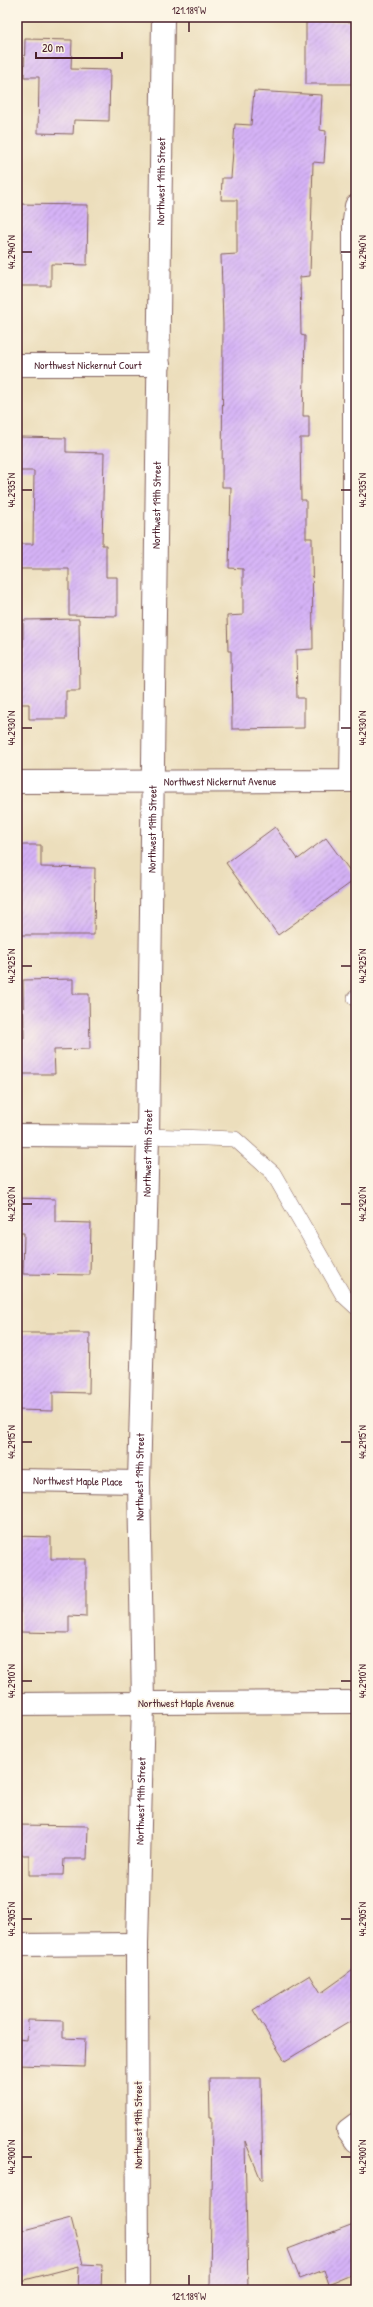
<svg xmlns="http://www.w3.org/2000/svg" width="373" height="2307" viewBox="0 0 373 2307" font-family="'Patrick Hand',sans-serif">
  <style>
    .building { fill: url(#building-hatch) }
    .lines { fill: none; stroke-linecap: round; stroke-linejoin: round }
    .service-casing { stroke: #83625e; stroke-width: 16 }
    .minor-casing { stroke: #83625e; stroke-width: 24 }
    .tertiary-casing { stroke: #83625e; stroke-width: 24 }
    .secondary-casing { stroke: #83625e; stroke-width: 24 }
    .service { stroke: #fff; stroke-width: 15 }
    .minor { stroke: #fff; stroke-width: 22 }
    .tertiary { stroke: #fff; stroke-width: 22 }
    .secondary { stroke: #fff; stroke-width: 22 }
    .ticks { fill: none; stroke: #4a1f2b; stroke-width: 1.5 }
    .labels { text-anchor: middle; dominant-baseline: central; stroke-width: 3.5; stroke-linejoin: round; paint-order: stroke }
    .street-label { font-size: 11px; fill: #4a1f2b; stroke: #fcf5e5 }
    .neatline { fill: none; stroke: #4a1f2b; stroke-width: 1.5 }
    .ticks-label { font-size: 10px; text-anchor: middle; fill: #4a1f2b }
  </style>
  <defs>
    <pattern id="building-hatch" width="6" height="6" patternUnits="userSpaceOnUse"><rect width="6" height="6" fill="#d5b3f7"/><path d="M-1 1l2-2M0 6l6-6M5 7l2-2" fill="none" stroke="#af91c8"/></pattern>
  </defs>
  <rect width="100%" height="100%" fill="#fcf5e5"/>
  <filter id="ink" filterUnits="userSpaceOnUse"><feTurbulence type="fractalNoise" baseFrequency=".025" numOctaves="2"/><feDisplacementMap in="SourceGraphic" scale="8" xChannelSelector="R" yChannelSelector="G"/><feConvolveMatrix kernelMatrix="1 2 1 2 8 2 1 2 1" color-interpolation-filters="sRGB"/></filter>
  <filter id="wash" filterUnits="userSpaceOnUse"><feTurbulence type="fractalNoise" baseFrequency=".012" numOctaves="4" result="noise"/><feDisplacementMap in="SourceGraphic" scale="16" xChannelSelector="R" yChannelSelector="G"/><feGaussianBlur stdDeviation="0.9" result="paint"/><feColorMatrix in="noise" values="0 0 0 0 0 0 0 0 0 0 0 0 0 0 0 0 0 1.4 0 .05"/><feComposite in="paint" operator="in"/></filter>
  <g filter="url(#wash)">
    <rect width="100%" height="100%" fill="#ecdebc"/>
    <g id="blocks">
      <path class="building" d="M306 21 356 22V84H306Z
        M25 39 72 40 71 69 110 70 109 121 74 120 73 134 38 133 39 77H24Z
        M254 91 322 95 320 130 326 131 324 163 313 162 310 276 300 277 301 335 305 336 303 416H309V438H300L301 500H306V538H312L313 649 296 650 297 698H304V728L232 729 231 651H228L227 616 243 615V569L229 568 231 487H222L223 324 221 255 237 254V200H221L222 178H231L235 124 251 125Z
        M17 204 88 205 87 265 51 264V286H17Z
        M20 437 66 438V452L104 453 102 545H106V577H117V616L69 615V569H17V544H33L34 471H20Z
        M79 619 80 691H66V719H29V704H17V662H23V620Z
        M275 827 298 859 326 838 356 879 278 935 226 863Z
        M17 845H41V867L95 868 94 935H17Z
        M73 979V994H89L90 1049 54 1050 55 1074H17V1038H24L23 980Z
        M17 1198 55 1199V1222L91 1223 90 1275 23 1274 24 1233H17Z
        M17 1333H90L89 1393 53 1392V1411L17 1410Z
        M17 1536 51 1537V1559H86V1617L69 1616V1633L20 1632V1571L17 1570Z
        M17 1825 88 1826 87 1859H64L63 1875H29V1855H17Z
        M356 1968V2018L285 2061 253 2010 310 1975 321 1993Z
        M28 2020 63 2021V2038L85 2039 84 2067 17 2065V2039L27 2040Z
        M209 2078H261L263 2180H261L245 2141 248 2290H210L212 2117H210Z
        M71 2218 83 2264 102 2265 101 2290H78L79 2266 17 2282V2232Z
        M356 2223V2273L329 2284 324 2270 300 2279 288 2249Z"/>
    </g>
  </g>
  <g filter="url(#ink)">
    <use href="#blocks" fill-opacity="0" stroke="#83625e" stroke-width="1"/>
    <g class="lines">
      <defs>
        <path id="service" d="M355 998H356
          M148 1136 235 1139 273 1173 343 1295 356 1307"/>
        <g id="minor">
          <path id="s1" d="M17 365H159"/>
          <path id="s2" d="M17 782 351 781 354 575V221L356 206"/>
          <path d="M17 1135 148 1136"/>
          <path id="s3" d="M17 1480 139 1482"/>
          <path id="s4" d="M143 1703 139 1482 148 1136 163 17"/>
          <path d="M17 1945 137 1944"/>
          <path d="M356 2124 348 2130 356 2141"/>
        </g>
        <path id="tertiary" d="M17 1704 143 1703"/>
        <g id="secondary">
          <path id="s5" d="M138 2290 137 1944 143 1703 356 1702"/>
        </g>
      </defs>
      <use href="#service" class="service-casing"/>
      <use href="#minor" class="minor-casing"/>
      <use href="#tertiary" class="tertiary-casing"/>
      <use href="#secondary" class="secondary-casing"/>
      <use href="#service" class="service"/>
      <use href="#minor" class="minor"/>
      <use href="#tertiary" class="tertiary"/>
      <use href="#secondary" class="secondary"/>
    </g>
  </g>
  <path class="ticks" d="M189 22V32M22 252H32M341 252H351M22 490H32M341 490H351M22 728H32M341 728H351M22 966H32M341 966H351M22 1204H32M341 1204H351M22 1442H32M341 1442H351M22 1681H32M341 1681H351M22 1919H32M341 1919H351M22 2157H32M341 2157H351M189 2275V2285"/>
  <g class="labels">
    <g class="street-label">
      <text stroke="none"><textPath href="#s4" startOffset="1522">Northwest 19th Street</textPath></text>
      <text stroke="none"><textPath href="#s1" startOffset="71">Northwest Nickernut Court</textPath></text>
      <text stroke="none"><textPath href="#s4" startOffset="1198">Northwest 19th Street</textPath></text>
      <text stroke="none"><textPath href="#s2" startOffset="203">Northwest Nickernut Avenue</textPath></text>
      <text stroke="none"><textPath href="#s4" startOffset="874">Northwest 19th Street</textPath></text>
      <text stroke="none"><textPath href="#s4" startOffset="550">Northwest 19th Street</textPath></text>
      <text stroke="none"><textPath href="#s4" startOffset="226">Northwest 19th Street</textPath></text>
      <text stroke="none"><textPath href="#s3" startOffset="61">Northwest Maple Place</textPath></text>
      <text x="186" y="1703">Northwest Maple Avenue</text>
      <text stroke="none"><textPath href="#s5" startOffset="489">Northwest 19th Street</textPath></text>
      <text transform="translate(138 2125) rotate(-90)">Northwest 19th Street</text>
    </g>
  </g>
  <rect width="373" height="2307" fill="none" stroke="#fcf5e5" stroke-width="44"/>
  <path d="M36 52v6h86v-6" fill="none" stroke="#4a1f2b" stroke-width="2"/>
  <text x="42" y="52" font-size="12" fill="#4a1f2b" stroke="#fcf5e5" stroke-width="3" paint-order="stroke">20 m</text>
  <rect x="22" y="22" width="329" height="2263" class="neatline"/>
  <g class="ticks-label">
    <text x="189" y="14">121.189°W</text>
    <text transform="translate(11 252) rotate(-90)" y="4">44.2940°N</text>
    <text transform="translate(362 252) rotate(-90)" y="4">44.2940°N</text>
    <text transform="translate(11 490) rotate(-90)" y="4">44.2935°N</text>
    <text transform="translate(362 490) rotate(-90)" y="4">44.2935°N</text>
    <text transform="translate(11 728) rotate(-90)" y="4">44.2930°N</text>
    <text transform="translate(362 728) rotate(-90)" y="4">44.2930°N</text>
    <text transform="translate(11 966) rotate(-90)" y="4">44.2925°N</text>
    <text transform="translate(362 966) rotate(-90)" y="4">44.2925°N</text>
    <text transform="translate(11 1204) rotate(-90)" y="4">44.2920°N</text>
    <text transform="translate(362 1204) rotate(-90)" y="4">44.2920°N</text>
    <text transform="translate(11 1442) rotate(-90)" y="4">44.2915°N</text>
    <text transform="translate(362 1442) rotate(-90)" y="4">44.2915°N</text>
    <text transform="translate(11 1681) rotate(-90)" y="4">44.2910°N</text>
    <text transform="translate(362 1681) rotate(-90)" y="4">44.2910°N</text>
    <text transform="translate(11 1919) rotate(-90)" y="4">44.2905°N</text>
    <text transform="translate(362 1919) rotate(-90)" y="4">44.2905°N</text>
    <text transform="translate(11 2157) rotate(-90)" y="4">44.2900°N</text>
    <text transform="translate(362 2157) rotate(-90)" y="4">44.2900°N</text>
    <text x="189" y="2300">121.189°W</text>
  </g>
</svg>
